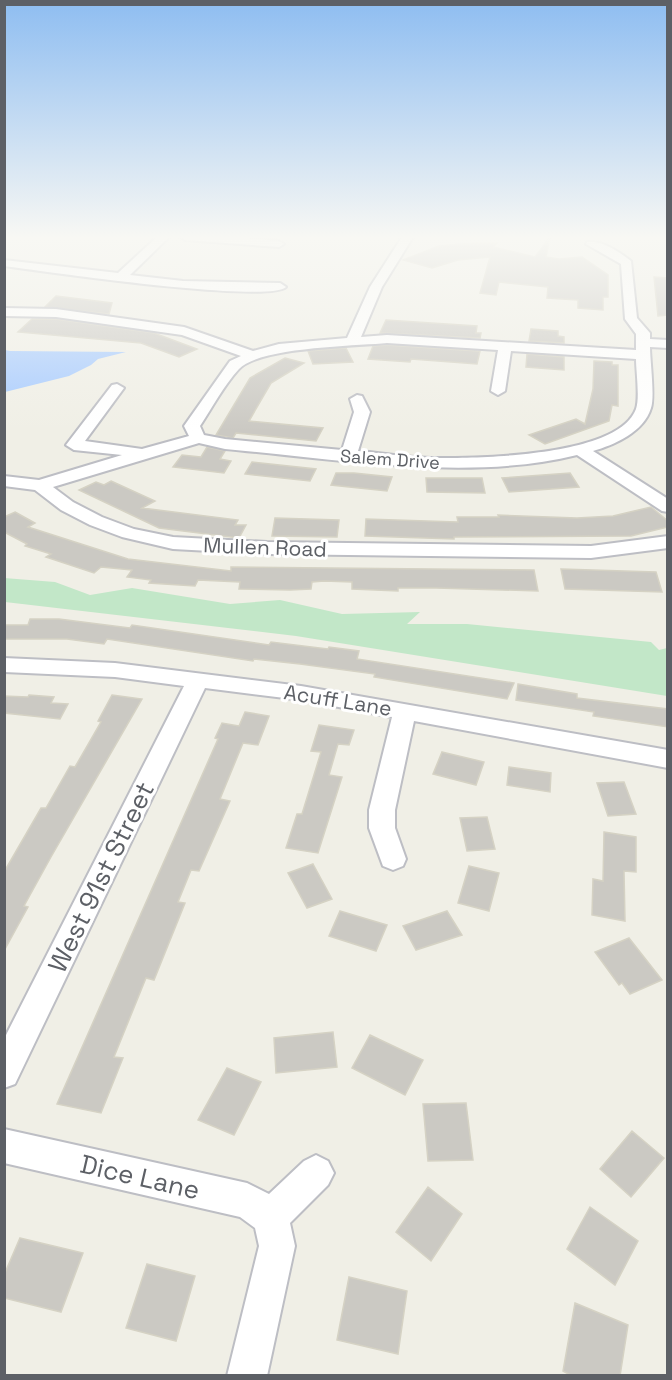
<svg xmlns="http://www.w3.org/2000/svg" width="672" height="1380" viewBox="0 0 672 1380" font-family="'Space Grotesk',sans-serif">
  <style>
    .green { fill: #c2e7c8 }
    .water { fill: #a7cbff }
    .building { fill: #cbc9c3; stroke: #d5d2c4; stroke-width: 1.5 }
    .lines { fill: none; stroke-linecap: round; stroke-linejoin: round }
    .minor-casing { stroke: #bdbec4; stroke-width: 4 }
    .minor { fill: #fff; fill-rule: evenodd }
    .labels { text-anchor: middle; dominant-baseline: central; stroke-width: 6; stroke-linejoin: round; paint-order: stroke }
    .far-street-label { font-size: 18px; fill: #5d6066; stroke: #fff }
    .street-label { font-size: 21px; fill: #5d6066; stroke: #fff }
    .near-street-label { font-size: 26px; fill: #5d6066; stroke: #fff }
  </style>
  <rect width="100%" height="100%" fill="#f0efe6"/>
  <path class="green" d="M4 578 55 582 90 595 132 588 230 604 280 600 342 614 420 612 407 624H467L651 642 659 650 667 648V696L296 636 5 602Z"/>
  <path class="water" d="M5 350 10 351 126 352 98 359 91 365 69 376 5 392Z"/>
  <path class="building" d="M550 237 546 257 559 259 582 257 608 275V297H603V310L578 308V300L547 298 548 287 528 285 499 282 496 295 480 293 490 257 458 260 432 268 403 260 439 246 473 243H497L493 247 535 257Z
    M654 277 668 278V315L658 316Z
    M56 296 112 303 109 314 45 307Z
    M32 319H56L154 333 197 349 179 357 141 343 18 332Z
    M386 320 477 326 476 333H481L480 338 380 333Z
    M531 329 558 331V336L564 337V343L529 341Z
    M387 345 478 351H480L477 364 411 359 410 362 368 359 373 346Z
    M346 348 353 362 313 364 308 351Z
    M527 354 564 357V370L526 367Z
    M285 358 304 363 271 383 249 421 323 428 316 441 236 433 233 438 216 435 250 378Z
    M594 361 612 362V365H618V406L612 405 609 421 545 444 529 435 576 419 585 424 593 389Z
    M207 447 225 451 220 459 231 461 224 473 173 467 182 455 201 457Z
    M252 462 316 469 310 481 245 474Z
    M336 473H354L392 477 387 491 331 485Z
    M570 473 579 487 509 492 502 478Z
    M426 478H482L485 493 427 492Z
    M111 481 155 501 142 508 238 520 235 525H246L239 538 159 528 79 490 96 482 104 485Z
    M651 507 668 521V527L631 536 454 537V539L365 536 366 519 458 522 457 517H499L498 515 577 518 613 516Z
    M15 512 35 523 28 527 128 559 231 571V567L534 570 538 591 436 588H398V591L352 589V582L324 581 312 582 311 589 290 590 239 589 240 582 198 580 195 586 149 583 151 580 127 577 132 570 101 567 94 573 46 557 51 554 25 546 27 544 4 532V517Z
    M275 518 339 520 337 537 272 536Z
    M561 569 656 572 662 592 565 589Z
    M30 619H59L130 628 132 625 269 645 271 642 328 649 329 647 359 651 357 659 514 683 507 699 374 677 375 674 300 664 254 659 253 661 107 639 104 644 67 639H4V625H28Z
    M518 684 577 694V698L668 709V727L593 716 594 712 516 700Z
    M29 695 54 697 51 703 68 704 60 719 4 713V696L28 697Z
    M112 695 142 699 51 857 24 906 28 907 4 951V872L41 808H46L70 766 75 767 101 722 98 721Z
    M245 712 269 716 258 745 243 743 220 799 230 801 199 871 191 870 178 902 185 903 154 980 146 978 114 1057 123 1058 101 1113 57 1104 218 739 215 738 222 723 239 726Z
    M319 725 354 730 349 745 338 744 329 775 342 777 318 853 286 848 297 814H302L321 752 311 751Z
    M442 752 484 762 476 785 433 774Z
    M509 767 551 773 550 792 507 785Z
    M624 782 636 814 608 816 597 783Z
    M487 817 495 849 467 851 460 818Z
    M604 832 636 837V872L624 871 625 921 592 915 593 879 603 881Z
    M313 864 332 899 307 908 288 873Z
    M469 866 499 873 489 911 458 903Z
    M340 911 387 925 376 951 329 936Z
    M447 911 462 935 416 950 403 926Z
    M629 938 662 980 630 994 622 983 619 985 595 952Z
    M333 1032 337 1067 276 1073 274 1038Z
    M370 1035 423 1060 405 1095 352 1068Z
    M227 1068 261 1082 234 1135 198 1120Z
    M466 1103 473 1160 428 1161 423 1104Z
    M632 1131 664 1158 631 1197 600 1169Z
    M428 1187 462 1214 431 1261 396 1232Z
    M590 1207 638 1241 615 1285 567 1249Z
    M20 1238 83 1253 61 1312 4 1298V1275Z
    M147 1264 195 1276 176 1341 126 1328Z
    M349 1277 407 1291 398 1354 337 1340Z
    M575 1303 628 1325 620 1376H572L563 1371Z"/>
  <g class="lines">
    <defs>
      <path id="minor" d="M157 237H169L130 275 183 281 280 283 286 287C267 304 42 271 4 266V260L118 273Z
        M180 237H233L279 241 284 244 279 247 185 240Z
        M402 237H413L382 287 361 337 387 335 636 350V334L625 319 621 264 586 244 587 242C602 240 619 252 631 261L637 318 650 333V339L668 340V348L650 347C650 361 655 397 651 408 644 432 614 445 593 451L668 499V512L662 511 577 455C470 482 335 459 225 449L199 443 53 487 73 502 102 517 134 529 173 537 267 542 591 546 668 536V548L591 558 267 554 173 549 122 537 90 525 61 510 35 490 4 486V476L39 480 122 455 74 450 66 445 112 385 117 384 124 388 85 441 142 449 189 436 184 426 230 361 241 356 182 335 56 317 4 316V308L56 309 184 327 253 351 279 344 347 338 370 287ZM387 343 498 350 491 391 498 395 505 391 511 351 636 359C636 371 640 398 636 409 618 457 479 458 435 458 409 458 383 453 358 451L370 412 362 396 357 395 350 399 354 412 342 450 225 439 204 435 200 426C212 408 224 385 239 369 259 347 356 346 387 343Z
        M4 658 115 663 301 686 668 750V768L414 721 395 810V828L406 859 403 866 393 870 383 866 369 828V810L392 717 301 700 205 688 15 1084 4 1088V1039L184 686 115 677 4 672Z
        M4 1129 247 1183 269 1194 304 1161 316 1155 328 1161 334 1173 328 1185 290 1223 295 1246 267 1376H227L259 1246 255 1228 240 1217 4 1163Z"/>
    </defs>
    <use href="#minor" class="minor-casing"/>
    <use href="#minor" class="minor"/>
  </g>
  <linearGradient id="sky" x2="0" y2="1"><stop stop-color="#8ebdf1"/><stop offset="0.55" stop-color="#f8f8f4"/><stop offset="1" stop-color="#f8f8f4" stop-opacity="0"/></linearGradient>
  <rect width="672" height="431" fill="url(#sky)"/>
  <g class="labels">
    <g class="far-street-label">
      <text transform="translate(390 459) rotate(4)">Salem Drive</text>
    </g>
    <g class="street-label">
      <text transform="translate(265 547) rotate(2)">Mullen Road</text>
      <text transform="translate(338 700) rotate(9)">Acuff Lane</text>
    </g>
    <g class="near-street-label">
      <text transform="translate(101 877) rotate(-64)">West 91st Street</text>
      <text transform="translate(140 1177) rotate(13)">Dice Lane</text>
    </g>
  </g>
  <rect width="672" height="1380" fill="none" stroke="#5d6066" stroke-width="12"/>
</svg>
